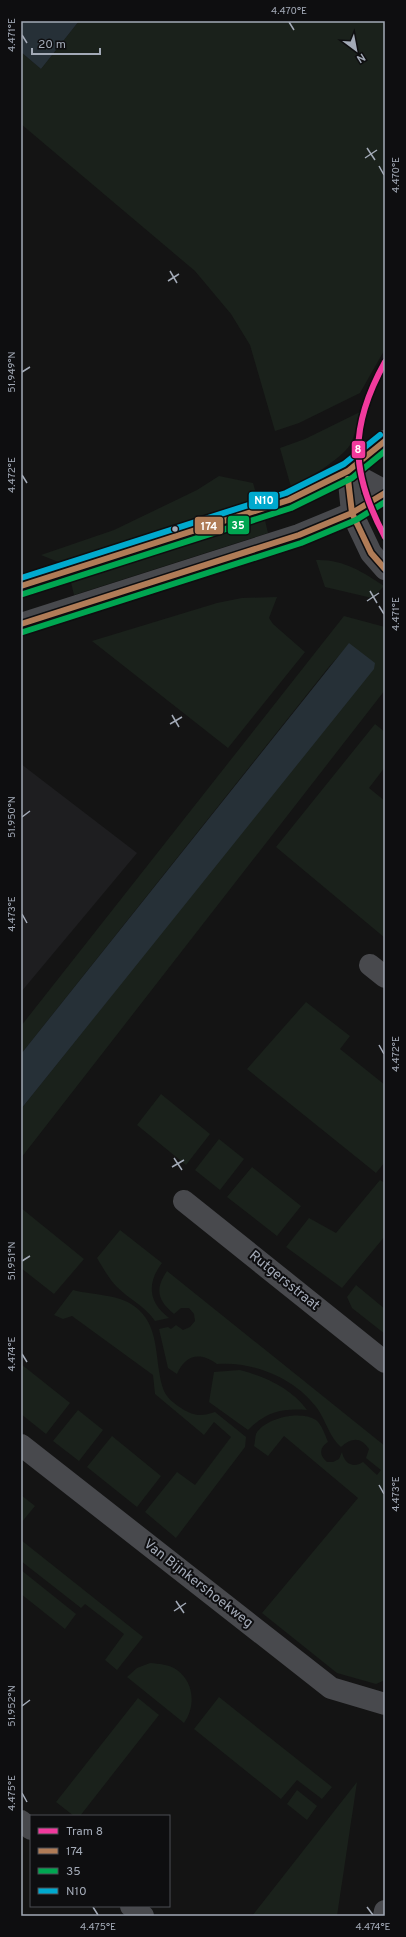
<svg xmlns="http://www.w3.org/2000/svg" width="406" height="1937" viewBox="0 0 406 1937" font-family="Overpass,sans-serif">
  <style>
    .built { fill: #1e1e20 }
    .green { fill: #1a211b }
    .water { fill: #263037 }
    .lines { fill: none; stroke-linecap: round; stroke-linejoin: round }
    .minor { stroke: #48494d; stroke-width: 22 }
    .tertiary { stroke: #48494d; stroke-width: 22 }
    .bus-1-casing { stroke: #0e0e10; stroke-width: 9 }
    .bus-2-casing { stroke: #0e0e10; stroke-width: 9 }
    .bus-3-casing { stroke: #0e0e10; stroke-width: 9 }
    .bus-1 { stroke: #b07c57; stroke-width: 6 }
    .bus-2 { stroke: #00a651; stroke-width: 6 }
    .bus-3 { stroke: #00a9ce; stroke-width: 6 }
    .tram-1-casing { stroke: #0e0e10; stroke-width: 9 }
    .tram-1 { stroke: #f13a9d; stroke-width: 6 }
    .ticks { fill: none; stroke: #a3aab7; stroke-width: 1.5 }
    .bus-dot { fill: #a3aab7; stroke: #0e0e10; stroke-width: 1.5 }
    .labels { text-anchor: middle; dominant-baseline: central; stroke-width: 4; stroke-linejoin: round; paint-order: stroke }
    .street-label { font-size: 14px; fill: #a3aab7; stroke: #0e0e10 }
    .line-badge { stroke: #0e0e10; stroke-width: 1.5 }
    .badge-label { font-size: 11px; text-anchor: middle; font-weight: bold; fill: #fff }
    .neatline { fill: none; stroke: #a3aab7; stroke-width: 1.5 }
    .ticks-label { font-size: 10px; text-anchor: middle; fill: #a3aab7 }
  </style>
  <rect width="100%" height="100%" fill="#141414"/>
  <path class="built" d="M21 764 137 853 21 992Z"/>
  <path class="green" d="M79 21H385V349L360 393 299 423 275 431 250 345 231 314 195 271 21 124V52L41 69Z
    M360 412C357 422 355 436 350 445 341 459 306 480 291 487L280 448 305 439Z
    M219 476 253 483 258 500 61 563 41 555 114 530 197 490Z
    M264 516 268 533 74 595 70 578Z
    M316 560C343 559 363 572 384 586L372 598 325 587Z
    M277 597 269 618 273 624 305 652 228 748 92 641 217 603 242 598Z
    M344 616 385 627V690L21 1158V1109L112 995 350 643 328 668 21 1054V1026Z
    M375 724 385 732V767L369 788 385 801V938L276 847Z
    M306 1002 350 1036 340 1049 385 1085V1162L376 1173 247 1069Z
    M161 1094 210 1134 186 1165 137 1125Z
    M219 1139 244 1159 220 1190 195 1170Z
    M252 1167 301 1206 277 1236 227 1197Z
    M380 1180 385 1183V1236L342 1288 286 1247 309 1218 336 1233Z
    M21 1208 84 1259 54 1294 21 1268Z
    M120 1230 162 1263C146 1284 149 1303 169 1318L155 1321C145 1306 130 1300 117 1287 109 1279 103 1268 97 1258Z
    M167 1271 385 1446V1680L376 1684 337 1673 262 1613 358 1498 284 1436 268 1456 254 1446C255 1443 255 1437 256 1434 265 1418 300 1410 316 1420 322 1425 325 1435 328 1442 319 1448 319 1455 327 1462H333L339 1459 342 1452C344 1463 353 1469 363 1462L377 1475 381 1470 366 1458 369 1449C361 1437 352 1437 341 1447 330 1438 326 1421 317 1408 295 1378 253 1361 217 1364 200 1351 185 1355 177 1374L168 1368 159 1329 168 1327 171 1329 176 1325 183 1330 190 1327 195 1321 194 1314 189 1308H181L174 1314C157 1300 155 1289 167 1271Z
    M356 1285 385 1309V1334L352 1308 347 1297Z
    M73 1290C95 1296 121 1293 139 1310 161 1330 154 1365 164 1391 167 1398 175 1404 181 1408 193 1416 201 1417 215 1412L246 1437 245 1447 176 1538 145 1512 177 1472 195 1485 231 1437 214 1422 204 1435 155 1394 153 1375 72 1316 63 1319 54 1315Z
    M21 1364 70 1403 46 1434 21 1414Z
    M240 1370C266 1377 291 1388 307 1410 282 1408 266 1412 248 1430L209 1402 214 1372Z
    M78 1410 103 1430 79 1461 53 1441Z
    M112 1436 161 1476 137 1507 87 1467Z
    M21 1495 35 1506 21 1523Z
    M21 1540 143 1637 117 1670 105 1660 124 1634 85 1604 81 1608 21 1561Z
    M21 1570 76 1614 65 1629 21 1594Z
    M150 1663C159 1664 169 1664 177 1670 194 1682 196 1706 184 1723L127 1677 137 1668Z
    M219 1697 332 1787 322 1799 297 1780 281 1799 194 1729Z
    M138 1698 159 1715 80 1816H74L56 1802Z
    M357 1782 337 1916H252Z
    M297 1790 317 1806 307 1820 287 1804Z"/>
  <path class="water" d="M21 21H79L41 69 21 52Z
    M349 643 375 663 374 669 21 1109V1054Z"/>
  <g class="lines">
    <path class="minor" d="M370 965 385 977
      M184 1201 385 1362
      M21 1445 331 1688 385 1704
      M21 1821 31 1829
      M131 1906 143 1916
      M384 1916 385 1911"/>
    <path class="tertiary" d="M348 471 352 513 371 553 385 569
      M348 471 385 491
      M21 586 289 500 348 471 385 441
      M21 624 299 535 352 513 385 493"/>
    <defs>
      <path id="bus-1" d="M348 479 352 513 371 553 385 569
        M21 586 289 500 348 471 385 441
        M21 624 299 535 352 513 385 493"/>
      <path id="bus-2" d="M23 594 291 508 352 478 385 451
        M23 632 301 543 356 520 385 502"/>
      <path id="bus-3" d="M21 578 286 493 344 464 380 435"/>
    </defs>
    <use href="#bus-1" class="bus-1-casing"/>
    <use href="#bus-2" class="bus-2-casing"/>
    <use href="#bus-3" class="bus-3-casing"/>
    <use href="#bus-1" class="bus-1"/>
    <use href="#bus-2" class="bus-2"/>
    <use href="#bus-3" class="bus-3"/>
    <defs>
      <path id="tram-1" d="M385 362C349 427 350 472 385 537"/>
    </defs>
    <use href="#tram-1" class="tram-1-casing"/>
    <use href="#tram-1" class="tram-1"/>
  </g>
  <path class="ticks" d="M289 22 294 30M22 35 27 43M367 148 375 160M365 158 377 150M379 166 384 175M170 271 177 283M168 281 179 274M22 372 30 367M22 475 27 483M370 591 377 603M367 601 379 593M379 606 384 614M172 715 179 727M170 724 182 717M22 817 30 811M22 914 27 923M379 1045 384 1054M174 1158 182 1170M172 1167 184 1160M22 1261 30 1256M22 1354 27 1362M379 1485 384 1494M176 1601 184 1613M174 1611 186 1603M22 1706 30 1700M22 1793 27 1802M93 1907 98 1915M367 1907 373 1915"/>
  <circle class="bus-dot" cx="175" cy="529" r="3.5"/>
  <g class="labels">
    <g class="street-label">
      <text transform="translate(284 1281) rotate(39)">Rutgersstraat</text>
      <text transform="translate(198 1584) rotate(38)">Van Bijnkershoekweg</text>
    </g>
  </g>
  <g class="line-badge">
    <rect x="351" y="440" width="15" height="19" rx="4" fill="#f13a9d"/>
    <rect x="248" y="491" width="31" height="19" rx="4" fill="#00a9ce"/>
    <rect x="227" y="515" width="23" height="20" rx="4" fill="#00a651"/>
    <rect x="194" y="516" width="30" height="19" rx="4" fill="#b07c57"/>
  </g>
  <g class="badge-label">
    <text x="358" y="453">8</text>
    <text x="264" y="504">N10</text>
    <text x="238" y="529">35</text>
    <text x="209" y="530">174</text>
  </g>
  <rect width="406" height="1937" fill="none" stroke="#0e0e10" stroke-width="44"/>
  <rect x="30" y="1815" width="140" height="92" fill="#0e0e10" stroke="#4a4c53"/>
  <rect x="38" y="1828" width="20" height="6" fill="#f13a9d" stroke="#4a4c53"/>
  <text x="66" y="1835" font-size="12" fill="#a3aab7">Tram 8</text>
  <rect x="38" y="1848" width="20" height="6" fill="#b07c57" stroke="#4a4c53"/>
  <text x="66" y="1855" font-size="12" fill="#a3aab7">174</text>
  <rect x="38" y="1868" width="20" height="6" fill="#00a651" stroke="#4a4c53"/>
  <text x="66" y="1875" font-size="12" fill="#a3aab7">35</text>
  <rect x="38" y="1888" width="20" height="6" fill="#00a9ce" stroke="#4a4c53"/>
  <text x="66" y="1895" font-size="12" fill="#a3aab7">N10</text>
  <g transform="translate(356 50) rotate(148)" stroke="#0e0e10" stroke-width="3" paint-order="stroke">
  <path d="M0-3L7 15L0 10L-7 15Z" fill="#a3aab7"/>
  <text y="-6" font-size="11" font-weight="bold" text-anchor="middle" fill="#a3aab7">N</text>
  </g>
  <path d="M32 48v6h68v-6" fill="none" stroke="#a3aab7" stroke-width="2"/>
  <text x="38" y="48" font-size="12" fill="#a3aab7" stroke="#0e0e10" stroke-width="3" paint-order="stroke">20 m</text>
  <rect x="22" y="22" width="362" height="1893" class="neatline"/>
  <g class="ticks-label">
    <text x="289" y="14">4.470°E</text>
    <text transform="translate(11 35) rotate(-90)" y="4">4.471°E</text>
    <text transform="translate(395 175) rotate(-90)" y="4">4.470°E</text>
    <text transform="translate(11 372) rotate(-90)" y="4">51.949°N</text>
    <text transform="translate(11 475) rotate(-90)" y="4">4.472°E</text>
    <text transform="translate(395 614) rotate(-90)" y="4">4.471°E</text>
    <text transform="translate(11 817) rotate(-90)" y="4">51.950°N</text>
    <text transform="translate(11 914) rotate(-90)" y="4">4.473°E</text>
    <text transform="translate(395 1054) rotate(-90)" y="4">4.472°E</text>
    <text transform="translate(11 1261) rotate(-90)" y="4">51.951°N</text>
    <text transform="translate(11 1354) rotate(-90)" y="4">4.474°E</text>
    <text transform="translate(395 1494) rotate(-90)" y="4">4.473°E</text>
    <text transform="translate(11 1706) rotate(-90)" y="4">51.952°N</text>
    <text transform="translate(11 1793) rotate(-90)" y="4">4.475°E</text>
    <text x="98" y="1930">4.475°E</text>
    <text x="373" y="1930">4.474°E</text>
  </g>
</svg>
